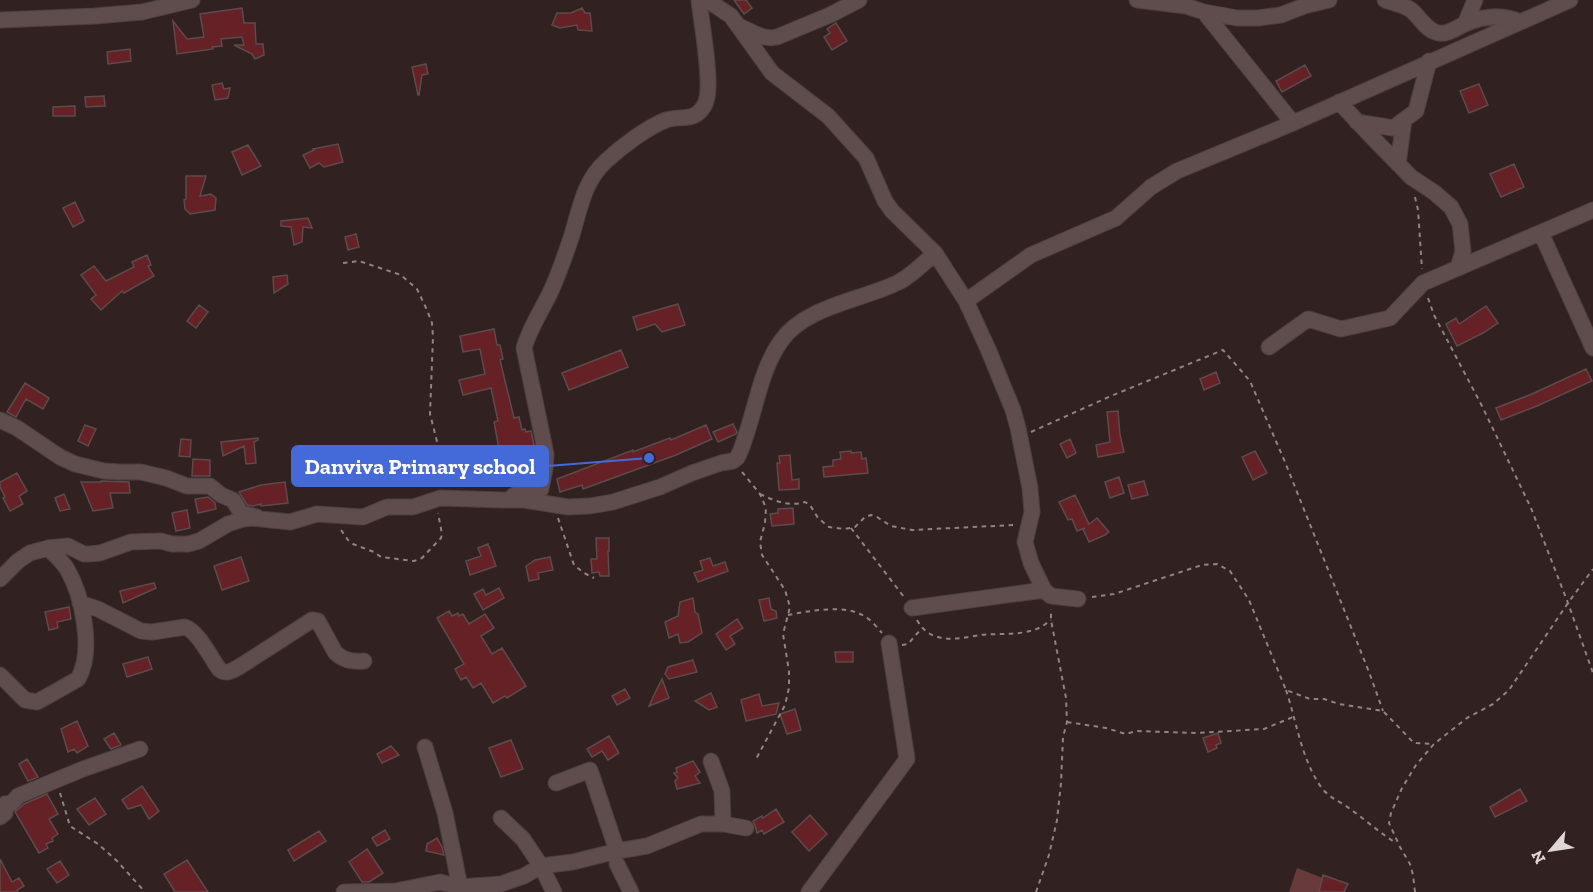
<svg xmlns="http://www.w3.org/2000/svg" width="1593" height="892" viewBox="0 0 1593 892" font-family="'Zilla Slab',serif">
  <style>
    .green { fill: #693a3b }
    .building { fill: #662127; stroke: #5c4b4b; stroke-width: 1.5 }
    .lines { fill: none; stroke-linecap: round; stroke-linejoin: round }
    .minor-casing { stroke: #4c3f40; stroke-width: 17 }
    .path { stroke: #908383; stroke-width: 2; stroke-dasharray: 4.5 4.5; stroke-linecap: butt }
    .minor { stroke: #5f4d4d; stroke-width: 15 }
    .leader { fill: none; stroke: #4469d8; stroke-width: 2 }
    .callout-dot { fill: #4469d8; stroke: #312121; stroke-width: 2 }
    .callout { fill: #4469d8; stroke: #4469d8; stroke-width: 2 }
    .callout-label { font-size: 22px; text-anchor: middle; font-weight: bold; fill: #fff }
  </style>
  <rect width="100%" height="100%" fill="#312121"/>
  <path class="green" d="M1297 868 1346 887 1344 892H1289Z"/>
  <path class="building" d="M734 0H746L752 8 744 14Z
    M242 8 244 23H255L256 44H263L264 55 255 59 252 54 234 45H244L242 37 221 39 222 46 212 47 213 49 177 54 173 21 187 39 204 37 200 14Z
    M582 8 585 13H590L592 31 578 30 577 25 560 28 552 25 557 13H571Z
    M836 23 847 41 832 50 824 37 830 33 827 29Z
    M130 49 131 61 108 64 107 52Z
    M426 64 428 74 422 75 419 95H418L412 67Z
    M1305 65 1311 76 1282 92 1276 81Z
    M222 83 224 89 230 88 228 98 215 100 212 85Z
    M1479 84 1488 105 1469 113 1460 91Z
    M104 96 105 106 86 107 85 97Z
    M75 106V116H53V107Z
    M338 144 343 162 324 167 319 163 310 168 303 155 314 150 313 149Z
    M248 145 261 166 242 175 232 152Z
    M1514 164 1524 187 1501 197 1490 174Z
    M186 176H206L200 196 211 194 216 198 215 210 190 214 185 209 184 200 186 199Z
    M75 202 84 221 73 227 63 208Z
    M308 218 312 228 303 227 302 242 294 245 291 227 281 226V221Z
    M356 234 359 247 348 250 345 237Z
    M147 255 151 265 148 266 154 276 124 293 122 291 101 310 91 299 96 295 81 275 94 266 106 281 134 267 132 262Z
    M287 275 288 284 274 293 273 277Z
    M678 304 685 325 662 332 655 324 637 330 633 317Z
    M199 305 208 312 196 328 187 321Z
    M1486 306 1498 323 1483 333 1457 346 1446 324 1456 318 1459 324Z
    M494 329 497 345H500L503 359 500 360 514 418 519 417 522 430 525 429 526 432 531 431 535 449 527 450 532 476H534L533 480 520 481 511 486 509 475 504 476 494 422 498 421 491 388 463 395 459 380 485 374 480 349 463 352 460 336Z
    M621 350 628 367 569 390 562 373Z
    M1586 369 1592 381 1537 406 1501 420 1496 408 1532 394Z
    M1216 372 1220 383 1204 390 1200 379Z
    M25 383 49 398 43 409 26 399 16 417 7 412Z
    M1118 411 1120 435 1124 452 1098 457 1096 445 1110 442 1107 412Z
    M733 424 737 432 736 434 718 442 713 432Z
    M85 425 96 429 88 446 78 441Z
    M706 425 712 439 676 455 583 489 582 485 560 492 557 479 633 450V452L670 438 671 440Z
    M258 438V440L254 442 256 463 246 464 244 446 223 456 221 442Z
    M181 439 191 440 190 457 179 456Z
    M1070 439 1076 453 1067 458 1060 444Z
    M851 451V453L861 452 862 459 866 458 868 473 824 477 823 467 833 466V460L841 459 840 452Z
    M1255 451 1267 473 1253 480 1242 457Z
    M790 455 792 480 799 479V489L779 490 777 463H780L779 456Z
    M193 459 210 460V476H192Z
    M17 473 27 491 19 496 23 504 10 511 3 498 5 497 0 487V482Z
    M1119 477 1124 493 1110 498 1105 482Z
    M101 481 129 482 130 493H110L113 508 93 511 81 482H101Z
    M1144 481 1148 495 1132 499 1128 485Z
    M285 482 288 503 261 506V504L253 506 247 505 239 492 261 485Z
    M64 494 70 509 60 511 55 498Z
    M1075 495 1089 524 1097 518 1109 532 1105 535 1089 542 1083 529 1085 528 1077 531 1072 519 1068 520 1059 502Z
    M208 497 215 503 216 509 198 513 195 499Z
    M793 508 794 524 772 526 770 514 778 513V509Z
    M187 510 190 528 176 531 172 513Z
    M596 538H609V551H608L609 576H600L599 572 592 573 591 559H597Z
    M488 544 496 566 470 575 466 561 481 556 478 548Z
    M241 557 249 581 222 590 214 566Z
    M550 557 553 570 538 573 539 579 529 581 526 566 535 560Z
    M710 558 713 566 725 562 728 571 698 582 694 573 703 570 700 561Z
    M154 583 156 588 123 603 120 591Z
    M499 588 504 598 483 610 474 594 483 589 486 595Z
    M693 598 695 612 698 614 702 633 688 642 680 643 678 634 669 638 665 622 678 616 680 602Z
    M769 598 771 609 776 611 777 618 764 621 759 600Z
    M69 607 71 619 57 622 58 628 49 630 45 612Z
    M449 611 452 616 458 613 459 616 463 614 469 624 485 614 494 628 481 636 492 654 502 648 526 686 507 698 505 696 493 703 481 683 473 688 466 677 461 680 455 669 464 664 437 618Z
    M737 619 743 628 730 636 735 644 726 650 716 634Z
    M835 652H853V662H836Z
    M148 657 152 669 127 677 123 664Z
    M693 660 697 672 669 679 665 674 668 667Z
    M662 679 669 698 649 706 654 695Z
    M625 689 630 698 617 705 612 696Z
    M711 693 717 707 709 710 695 701Z
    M759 694 762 706 779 703 776 714 746 721 741 700Z
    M795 709 801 730 787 734 780 714Z
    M77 721 88 746 77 753 74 749 68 752 61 729Z
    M114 733 121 745 111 749 104 739Z
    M1218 733 1221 743 1216 745 1217 748 1208 752 1203 738Z
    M609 736 619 753 608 760 602 751 592 757 587 749Z
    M511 740 523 769 501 777 489 748Z
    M391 746 399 755 382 763 377 754Z
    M27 759 38 777 28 781 19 764Z
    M693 761 700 772 695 776 700 783 677 789 675 781 678 778 674 773 677 772 676 768Z
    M142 786 159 811 149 819 141 805 128 809 122 800Z
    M1520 789 1527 801 1495 817 1490 807Z
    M47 794 58 814 49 819 58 834 52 838 53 841 46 844 48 848 39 853 15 812 24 804Z
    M95 798 106 814 89 825 77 809Z
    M776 809 784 822 764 834 762 830 757 833 755 825 753 821 762 816 763 818Z
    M810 815 827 834 809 851 792 832Z
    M385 830 390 839 377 846 372 838Z
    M319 831 326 841 294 861 288 850Z
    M437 838 442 847 444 855 426 851 427 844Z
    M367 849 383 873 369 882H362L349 862Z
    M0 859 12 882 19 878 24 886 17 890 18 892H0Z
    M187 860 208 892H175L164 874Z
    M60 861 69 875 57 883 47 869Z
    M1323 875 1348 884 1344 892H1319Z"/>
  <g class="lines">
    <defs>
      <path id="minor" d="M707 0 731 16 772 73 828 116 866 158 885 201 892 211 935 253 966 301 988 349 1013 410 1018 428 1030 488 1032 512 1025 542 1031 563 1044 590 1051 596 1078 599
        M1137 0 1186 6 1204 12 1237 18H1258L1281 15 1304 6 1329 0
        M1385 0C1393 3 1404 5 1411 10 1420 17 1427 32 1439 33 1448 35 1457 27 1465 24 1483 16 1502 14 1520 22
        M1204 12 1293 123
        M0 20 95 16 142 12 192 0
        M1465 24 1475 0
        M741 27C753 32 763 40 777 37L830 15 859 0
        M1339 102 1370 135 1411 177 1435 193 1451 207 1460 224 1463 251 1458 268
        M1357 122 1393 128 1416 111 1429 61
        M1398 164 1404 120
        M1541 233 1593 348
        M966 301 1031 255 1116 218 1151 187 1177 171 1293 123 1570 0
        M1269 347 1308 319 1341 329 1390 318 1423 283 1593 210
        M0 420 17 428 60 457 75 464 104 471 119 472H141L166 478 187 486H210L221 495 233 500 241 513 257 517
        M513 496 521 491 541 489 545 469 546 454 524 348C530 327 542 310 551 291 559 273 566 253 572 235 580 208 584 181 606 161 621 147 646 128 666 120 680 115 696 123 705 104 714 87 701 22 699 0
        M0 579 18 561 30 553 48 548 68 546 84 554H89L100 553 131 542 161 541 172 544H188L199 541 228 524 243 519 252 518 290 522 317 514 363 517 387 507H413L440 498 503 500H524L568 507 590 506 613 502 638 494 660 487 692 473 721 463 733 461 737 458C742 450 744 440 747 432 757 401 762 368 781 341 805 306 863 300 899 282 912 275 924 263 935 253
        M80 603 98 609 141 631 152 632 185 627C198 631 211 658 219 669 226 675 232 671 239 667L312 620 318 621 335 652C342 660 353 662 364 661
        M912 608 1044 590
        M0 675 25 700 37 702 78 679C94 652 83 596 67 569 62 561 55 555 48 548
        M425 747 445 813 460 887
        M711 761 722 791 723 824
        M556 783 590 770 617 851
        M0 817 5 813V804L12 803 18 796 83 769 140 749
        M501 818 523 839 541 866 554 892
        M617 864 631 892
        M344 892 396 891 440 882 460 887 501 884 524 876 541 866 573 862 617 851 647 846 701 824H723L746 828
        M809 892 907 759 889 643"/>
    </defs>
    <use href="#minor" class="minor-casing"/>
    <path class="path" d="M1415 197 1418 210 1422 269
      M343 263 359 261 401 275 417 289 427 310 432 323 433 337 430 414 441 457V472L438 486
      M1428 298 1434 315 1482 406 1531 508 1568 603 1593 673
      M1031 432 1111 396 1223 350 1250 381 1285 462 1369 672 1383 711
      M742 472 760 494 766 508 765 523 760 542 762 555 785 590 790 607 783 634 789 671V688L785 705 755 761
      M760 494C775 501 789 507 805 502L810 505 818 518 829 527 844 529 855 527 865 517 871 515 877 517 891 526 912 530 1014 525
      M558 518 574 565 584 573 594 578
      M851 528 904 597
      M341 530 348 540 353 544 374 552 381 557 414 561 422 558 441 538 442 534 438 513
      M1092 597 1114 594 1202 565 1217 564 1230 571 1249 600 1286 690 1310 699H1324L1339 704 1383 711 1414 743 1434 744
      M788 615C809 611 845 604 864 616 870 619 877 627 882 633
      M917 620C922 629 929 635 938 637 952 641 966 637 980 635 999 633 1021 636 1039 628 1043 626 1047 623 1051 620
      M902 645 908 644 922 628
      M1286 690C1297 723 1301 758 1321 787 1327 795 1334 799 1343 804 1361 816 1377 831 1396 843
      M1067 722 1106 728 1126 734 1136 731 1196 733 1264 729 1293 717
      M60 793 70 826 98 844 117 861 145 892
      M1036 892 1049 855 1057 820 1061 783 1063 737 1067 722 1066 698 1051 620V609
      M1415 892 1413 875 1410 864 1400 847 1389 823 1391 813 1402 788 1416 765 1434 744 1467 718 1493 704 1509 690 1568 603 1593 569"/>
    <use href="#minor" class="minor"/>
  </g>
  <path class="leader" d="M649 458L548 466"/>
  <circle class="callout-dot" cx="649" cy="458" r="6"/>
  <rect class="callout" x="292" y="446" width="256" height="40" rx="6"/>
  <g class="callout-label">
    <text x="420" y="474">Danviva Primary school</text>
  </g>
  <g transform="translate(1551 850) rotate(241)" stroke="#312121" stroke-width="4.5" paint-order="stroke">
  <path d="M0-4.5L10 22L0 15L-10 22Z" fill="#e1d6d6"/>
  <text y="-9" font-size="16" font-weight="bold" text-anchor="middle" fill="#e1d6d6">N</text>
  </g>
</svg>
